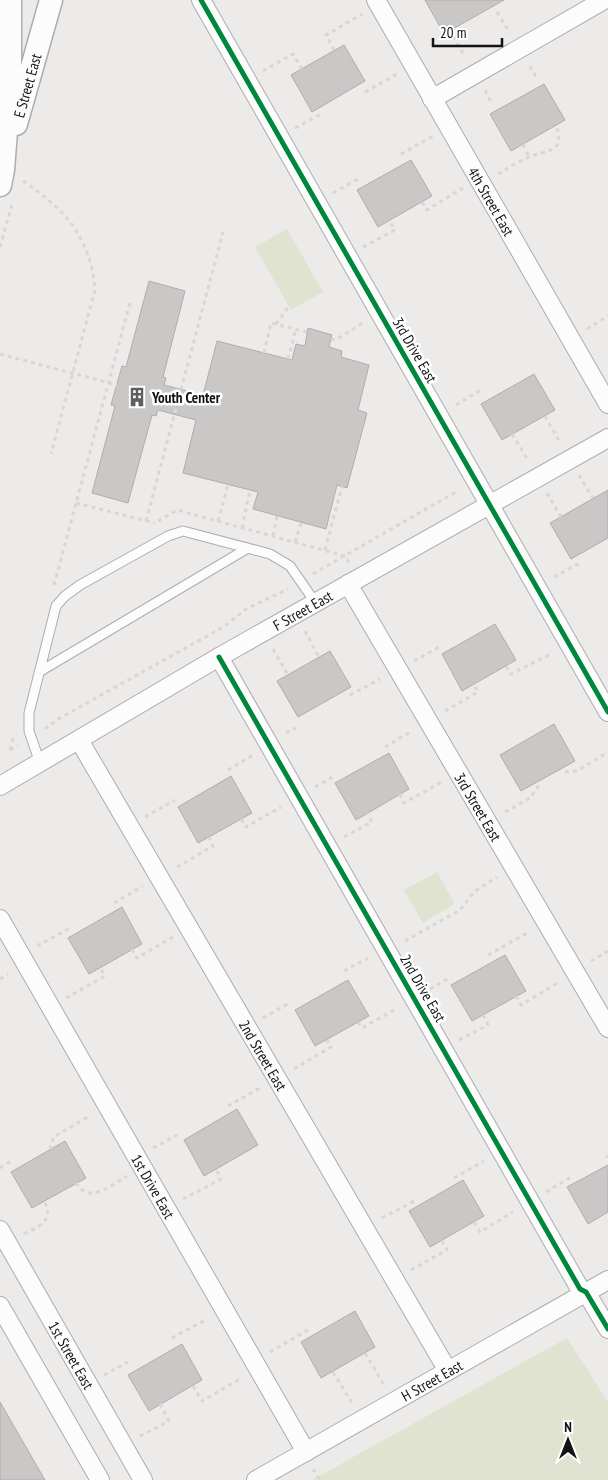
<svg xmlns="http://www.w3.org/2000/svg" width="608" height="1480" viewBox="0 0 608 1480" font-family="'PT Sans Narrow',sans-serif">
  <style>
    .green { fill: #e1e3d1 }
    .building { fill: #cac8c7; stroke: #afadad }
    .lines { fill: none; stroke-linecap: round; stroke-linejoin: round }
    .service-casing { stroke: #aeacac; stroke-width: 11 }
    .minor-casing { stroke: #aeacac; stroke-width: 20 }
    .tertiary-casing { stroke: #aeacac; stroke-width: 25 }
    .path { stroke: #d8d7d6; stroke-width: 3; stroke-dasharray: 4 4; stroke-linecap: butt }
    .service { stroke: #fcfcfc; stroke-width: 9 }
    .minor { stroke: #fcfcfc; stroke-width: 18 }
    .tertiary { stroke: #fcfcfc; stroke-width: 22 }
    .cycleway-casing { stroke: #fff; stroke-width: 8 }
    .cycleway { stroke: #00873e; stroke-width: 5 }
    .labels { text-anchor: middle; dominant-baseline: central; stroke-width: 5; stroke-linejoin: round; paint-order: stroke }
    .street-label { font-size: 15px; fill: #141212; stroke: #fff }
    .poi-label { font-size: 15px; font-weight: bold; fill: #141212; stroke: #fff; text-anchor: start }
  </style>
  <rect width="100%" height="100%" fill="#edebea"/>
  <path class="green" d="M287 229 323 292 291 310 255 247Z
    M437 872 455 904 423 923 404 890Z
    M567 1338 608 1402V1480H312Z"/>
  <path class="building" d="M425 0H504L444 34Z
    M344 45 365 81 312 112 291 75Z
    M544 84 565 120 511 151 490 114Z
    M411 160 432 196 378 227 357 190Z
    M149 281 185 291 163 377 166 378 164 385 203 395 217 341 292 360 296 344 305 346 308 328 332 335 329 347 342 351 341 357 369 365 358 410 367 413 347 488 337 485 326 529 253 509 258 492 183 473 196 420 158 410 156 416 152 415 128 503 92 493 115 406 111 405 122 366 126 367Z
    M534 374 555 410 502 440 481 404Z
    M608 490V538L571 559 550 523Z
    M495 624 516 660 462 691 442 654Z
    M330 651 351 687 298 717 277 681Z
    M554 724 575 761 521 791 500 755Z
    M389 753 409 789 356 820 335 783Z
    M231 776 252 813 198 843 178 807Z
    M122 907 142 944 89 974 68 938Z
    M505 955 526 991 472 1021 451 985Z
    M348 980 369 1016 315 1046 295 1010Z
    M237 1109 258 1145 204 1176 184 1140Z
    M65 1141 86 1178 32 1208 11 1172Z
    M608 1165V1212L588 1224 567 1187Z
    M463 1180 484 1216 430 1247 409 1211Z
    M355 1311 375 1347 321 1378 301 1342Z
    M182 1344 202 1380 149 1411 128 1375Z
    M0 1402 45 1480H0Z"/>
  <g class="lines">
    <defs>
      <path id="service" d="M39 672 248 548
        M40 763 29 731V713L56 606 65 596 80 585 168 536 183 531 270 554 290 566 315 602"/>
      <g id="minor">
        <path d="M201 0 608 712"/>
        <path id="s1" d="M376 0 608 404"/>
        <path d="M432 99 604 0"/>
        <path id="s2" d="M348 584 608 1028"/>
        <path d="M219 657 580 1289 586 1292 608 1329"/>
        <path id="s3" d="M79 740 448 1371"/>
        <path id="s4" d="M0 786 219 657 608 438"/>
        <path id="s5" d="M0 919 306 1452"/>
        <path id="s6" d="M0 1230 143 1480"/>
        <path d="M0 1306 100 1480"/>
        <path id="s7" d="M256 1480 608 1280"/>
      </g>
      <g id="tertiary">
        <path id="s8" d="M16 124 51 0"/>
        <path d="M0 185 3 170 10 80V0"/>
      </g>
    </defs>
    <use href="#service" class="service-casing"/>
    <use href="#minor" class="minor-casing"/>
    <use href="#tertiary" class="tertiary-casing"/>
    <path class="path" d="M497 12 510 33
      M453 36 465 57
      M334 50 326 35 362 14
      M530 66 536 77
      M263 71 293 54 302 69
      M485 90 492 104
      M365 92 397 74
      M295 128 321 114
      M523 144 529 157
      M401 154 433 136
      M498 174C508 168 519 161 529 157 547 150 566 153 556 125
      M23 181C65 209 91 238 95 290L51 454
      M333 193 358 179
      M422 202 427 210 463 188
      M0 247 12 205
      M363 247 395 230 389 220
      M276 324 289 306
      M587 329 608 316
      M331 339 335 340 363 323
      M264 353 271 323 307 332
      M0 354 117 385
      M288 359 296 329
      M456 405 481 390
      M545 416 561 444
      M512 434 528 460
      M579 475 593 498
      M547 493 561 517
      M76 503 155 523
      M146 521 223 232
      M158 521 177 510 345 556 349 563
      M218 521 228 485
      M242 528 250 490
      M273 536 277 516
      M295 542 301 523
      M325 550 342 486
      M313 574 459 490
      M554 577 580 563
      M54 585 130 303
      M305 631 319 657
      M273 649 288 675
      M414 661 441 646
      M506 666 511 674 553 653
      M350 695 380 679
      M445 711 478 692 474 684
      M45 729 60 718 225 626 246 609 288 589
      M286 733 296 728
      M385 747 412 731
      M10 750 18 746
      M10 750 13 738
      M228 770 253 755
      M565 772 577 771 608 752
      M315 787 333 777
      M400 794 404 803 442 782
      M505 812 530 798 539 785
      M145 817 175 800
      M241 819 246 827 281 807
      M344 837 372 822 367 813
      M177 867 213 846 209 837
      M114 903 143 886
      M405 941 460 910 475 891 497 877
      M37 946 70 928
      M132 949 137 958 173 937
      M488 955 529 932
      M591 961 608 951
      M344 971 368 958
      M0 979 8 974
      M430 989 451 977
      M516 996 521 1005 559 982
      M66 998 105 976 100 968
      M263 1018 291 1002
      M358 1022 362 1028 396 1009
      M459 1040 488 1025 483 1015
      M294 1069 331 1047 327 1040
      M228 1106 260 1088
      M153 1148 181 1133
      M52 1149 50 1146 54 1137 91 1115
      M606 1157 608 1156
      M0 1168 11 1161
      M454 1178 484 1161
      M76 1183C89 1205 111 1185 127 1176
      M546 1192 571 1177
      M183 1199 221 1179 216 1169
      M382 1218 416 1200
      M474 1222 480 1232 513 1212
      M24 1234C38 1227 55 1221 44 1201
      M411 1270 447 1250 442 1241
      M172 1338 207 1319
      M270 1352 308 1330
      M365 1353 384 1385
      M333 1372 352 1403
      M104 1375 128 1362
      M193 1386 202 1401 242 1378
      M140 1436 169 1421 160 1404
      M313 1469 320 1480"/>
    <use href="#service" class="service"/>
    <use href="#minor" class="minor"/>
    <use href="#tertiary" class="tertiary"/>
    <defs>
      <path id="cycleway" d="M201 0 608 712
        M219 657 580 1289 586 1292 608 1329"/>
    </defs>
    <use href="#cycleway" class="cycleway-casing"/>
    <use href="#cycleway" class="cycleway"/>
  </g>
  <defs>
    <symbol id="building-bare" viewBox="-9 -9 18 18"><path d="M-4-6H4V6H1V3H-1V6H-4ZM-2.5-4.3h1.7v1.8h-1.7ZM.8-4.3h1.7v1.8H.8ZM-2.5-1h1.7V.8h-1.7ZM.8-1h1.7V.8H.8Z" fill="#605e5e" stroke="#fff" stroke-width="2.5" paint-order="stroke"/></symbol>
  </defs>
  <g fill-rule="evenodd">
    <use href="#building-bare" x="123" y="383" width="28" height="28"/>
  </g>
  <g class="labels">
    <g class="street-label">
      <text stroke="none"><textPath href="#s8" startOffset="40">E Street East</textPath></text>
      <text stroke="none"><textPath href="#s1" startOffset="232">4th Street East</textPath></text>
      <text transform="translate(415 350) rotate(60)">3rd Drive East</text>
      <text stroke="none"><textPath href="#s4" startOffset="350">F Street East</textPath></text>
      <text stroke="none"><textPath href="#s2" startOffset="258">3rd Street East</textPath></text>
      <text transform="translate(423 988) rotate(60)">2nd Drive East</text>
      <text stroke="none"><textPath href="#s3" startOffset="365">2nd Street East</textPath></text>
      <text stroke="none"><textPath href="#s5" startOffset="308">1st Drive East</textPath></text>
      <text stroke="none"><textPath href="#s6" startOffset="144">1st Street East</textPath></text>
      <text stroke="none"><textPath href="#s7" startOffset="202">H Street East</textPath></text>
    </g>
    <g class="poi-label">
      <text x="152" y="397">Youth Center</text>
    </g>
  </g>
  <g transform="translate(568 1440)" stroke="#ffffff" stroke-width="4" paint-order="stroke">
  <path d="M0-4L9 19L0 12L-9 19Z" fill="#141212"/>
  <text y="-8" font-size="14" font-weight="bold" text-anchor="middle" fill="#141212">N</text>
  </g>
  <path d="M433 38v8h69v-8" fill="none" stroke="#141212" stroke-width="2.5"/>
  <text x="440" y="38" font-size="15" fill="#141212" stroke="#ffffff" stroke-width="4" paint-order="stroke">20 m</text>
</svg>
